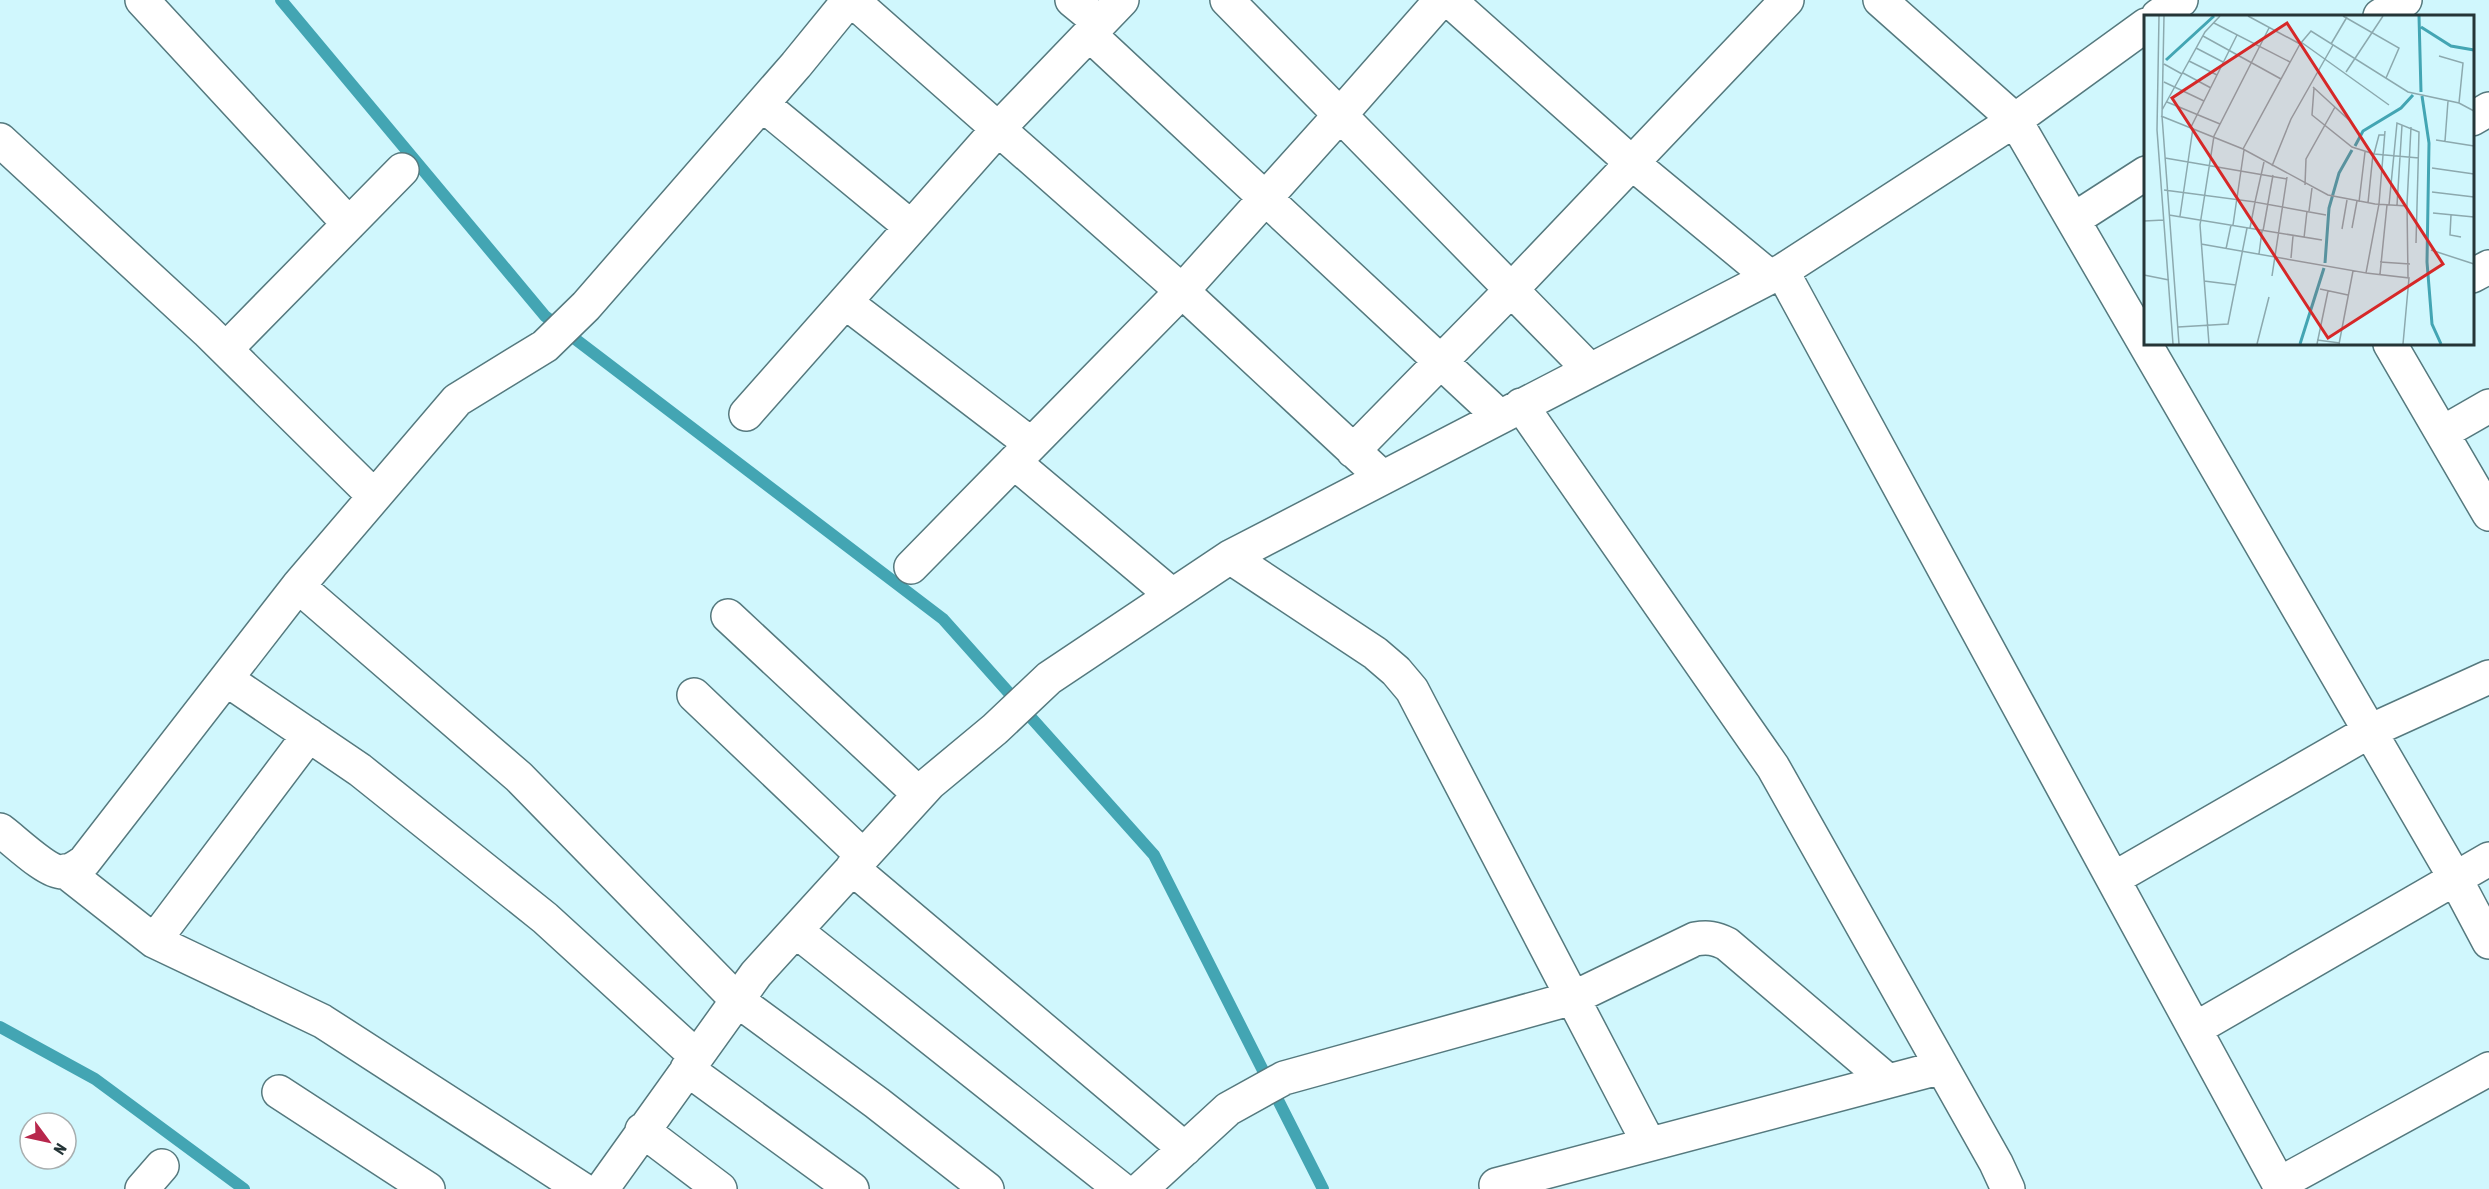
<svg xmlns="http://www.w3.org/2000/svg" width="2489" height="1189" viewBox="0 0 2489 1189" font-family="'Asap Condensed',sans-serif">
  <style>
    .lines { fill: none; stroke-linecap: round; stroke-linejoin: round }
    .stream { stroke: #43a5b3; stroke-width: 12 }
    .minor-casing { stroke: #55797e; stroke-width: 36 }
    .minor { stroke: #fff; stroke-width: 33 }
    .inset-river { fill: none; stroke: #43a5b3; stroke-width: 3 }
    .inset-road { fill: none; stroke: #8ca9ae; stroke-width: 1.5 }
    .view { fill: #d62828; fill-opacity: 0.15; stroke: #d62828; stroke-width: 3 }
    .inset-edge { fill: none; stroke: #253537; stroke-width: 3 }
  </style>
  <rect width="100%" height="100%" fill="#d0f7fd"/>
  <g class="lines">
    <path class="stream" d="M281 0 545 316 943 619 1154 855 1323 1189
      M0 1027 95 1079 244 1189"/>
    <defs>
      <path id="minor" d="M142 0 349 224
        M849 0 796 65 586 306 545 346 457 400 298 586 519 777 737 1000 877 1103 987 1189
        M852 0 1182 291 1382 477
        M1072 0 1100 23
        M1441 0 1340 115 1590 370
        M1449 0 1632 163 1770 277
        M1880 0 2015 120 2455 878 2489 942
        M2158 16 2181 0
        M2380 16 2405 0
        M1089 34 1499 416
        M762 104 911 227
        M2472 119 2489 109
        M0 140 207 331 374 496
        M2073 220 2146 173
        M1782 271 2279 1184
        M2472 276 2489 267
        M845 302 1031 444
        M2390 344 2489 514
        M226 349 402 170
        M1521 405 1773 767 1996 1163 2008 1189
        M746 414 998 129 1122 0
        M2442 433 2489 406
        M1353 451 1511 290 1787 0
        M1014 462 1172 595
        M1230 557 1375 653 1396 671 1412 690 1649 1144
        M911 567 1182 291 1340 115 1227 0
        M728 616 919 794
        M226 679 360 770 545 918 696 1056
        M694 695 863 856
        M0 830C14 840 46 872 62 872 70 872 77 867 84 862L298 586
        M852 868 1185 1149
        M65 871 154 941 322 1021 582 1189
        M2113 879 2370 731 2489 677
        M796 931 1121 1189
        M154 941 309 735
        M2195 1029 2489 859
        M687 1069 852 1189
        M279 1092 428 1189
        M642 1130 720 1189
        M1496 1185 1942 1067
        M142 1189 162 1166
        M602 1189 756 974 930 783 995 729 1049 678 1230 557 1782 271 2015 120 2146 25
        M1141 1189 1228 1109 1284 1078 1573 998 1695 939C1708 937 1715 938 1727 944L1888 1081
        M2282 1189 2279 1184 2489 1069"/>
    </defs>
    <use href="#minor" class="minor-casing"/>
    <use href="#minor" class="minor"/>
  </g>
  <g transform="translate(2144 15)">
    <rect width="330" height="330" fill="#d0f7fd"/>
    <path class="inset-river" d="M275 1 277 77M277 12 307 31 330 35M22 45 70 1M278 81 285 128 283 247 288 309 297 329M211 131 219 116 257 93 269 80M181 248 185 193 195 158 208 135M156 329 180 253"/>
    <path class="inset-road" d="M15 1 13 115 29 329M20 1 18 101 35 329M104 1 156 29 167 16 264 77 315 88 330 96M199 1 255 33 242 63M70 8 146 47M59 21 137 64M157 27 245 90M187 29 203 2M52 33 79 47M295 41 319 48 315 88M45 46 73 60M20 49 38 59M202 57 239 1M39 58 67 73M20 67 60 86M169 72 205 105M170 73 168 100 208 132 230 139 275 143M23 87 76 109M18 95 61 17 76 1M17 101 99 134 184 180 231 189 263 191M47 112 93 20M292 125 330 131M301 126 304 86M99 134 156 29M230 139 235 120H240M256 142 258 110M21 143 143 164M128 151 147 104 189 30M288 153 330 159M161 170 162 144 191 92M20 175 111 187 120 147M288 177 330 182M215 187 221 137M224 188 229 139M245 190 253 108 275 117 272 228M253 190 256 142M165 196 168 173M289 198 330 202M25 200 178 225M307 200 306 220 317 222M36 201 49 113M0 206 20 205M89 210 100 135M106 213 111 187 182 200M208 213 213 186M198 214 203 185M119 216 129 160M160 223 163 196M57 229 222 258 235 189 241 116M82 234 87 210M287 235 330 249M115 239 118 216M147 243 149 221M236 247 266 249M222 258 265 263 259 329M236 259 243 190M0 260 25 265M128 261 143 162M264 262 263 189 267 112M60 266 92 270M176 274 204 280M34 312 84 309 103 213M173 325 196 328M65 329 56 210 70 121 125 13M113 329 125 282M173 329 184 276M195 329 209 256"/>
    <path class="view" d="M143 8 299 249 184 323 28 83Z"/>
    <rect width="330" height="330" class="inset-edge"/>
  </g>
  <g transform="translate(48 1141) rotate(123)"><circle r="28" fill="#ffffff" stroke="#a8aeaf" stroke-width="1.5"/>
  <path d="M0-4.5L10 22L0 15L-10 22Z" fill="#b8274c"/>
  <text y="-9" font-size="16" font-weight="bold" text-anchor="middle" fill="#253537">N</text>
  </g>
</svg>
